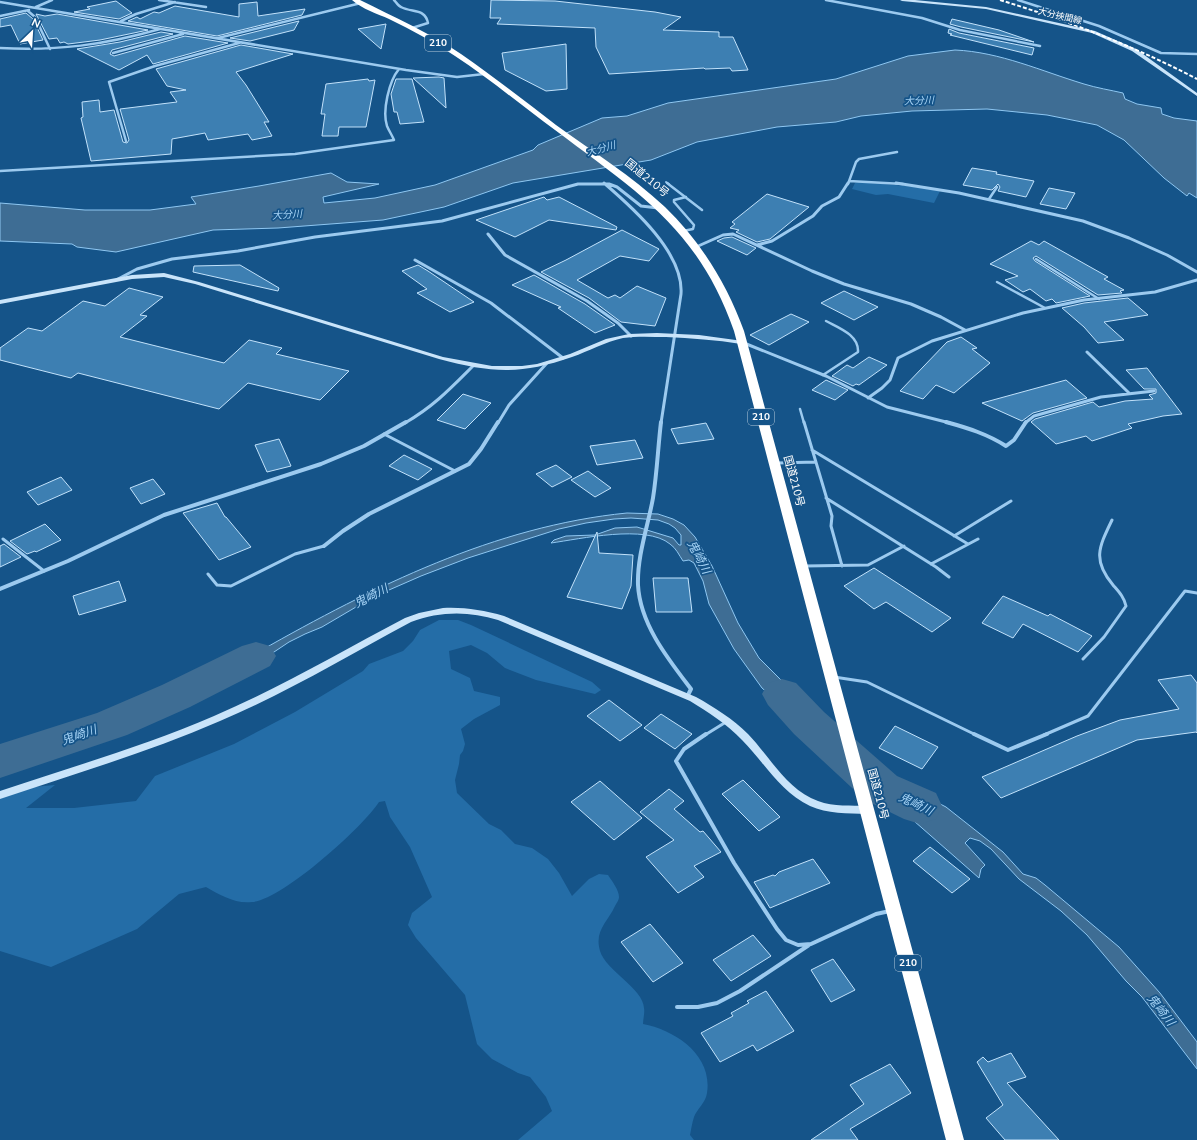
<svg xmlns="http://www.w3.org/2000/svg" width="1197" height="1140" viewBox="0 0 1197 1140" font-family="'Nunito Sans','Noto Sans JP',sans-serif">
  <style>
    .green { fill: #246da7 }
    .water { fill: #3e6d94; stroke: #8ec7f2 }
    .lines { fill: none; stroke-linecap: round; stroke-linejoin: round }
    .river { fill: #3e6d94; fill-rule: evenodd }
    .building { fill: #3d7fb2; stroke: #c2e2fb }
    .lane-far3 { stroke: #9ccaef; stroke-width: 2 }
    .lane-far2 { stroke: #9ccaef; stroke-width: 2.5 }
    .lane-far1 { stroke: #9ccaef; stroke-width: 3 }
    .lane { stroke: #9ccaef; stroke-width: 4 }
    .street-far2 { stroke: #9ccaef; stroke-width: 2.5 }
    .street-far1 { stroke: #9ccaef; stroke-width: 3 }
    .street { stroke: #9ccaef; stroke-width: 4 }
    .secondary { fill: #c9e4fa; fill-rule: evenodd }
    .highway { fill: #fff; fill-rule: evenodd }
    .rail { stroke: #fff; stroke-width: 2; stroke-dasharray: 4 2; stroke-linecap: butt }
    .labels { text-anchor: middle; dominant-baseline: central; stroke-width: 3.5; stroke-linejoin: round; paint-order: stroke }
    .far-street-label { font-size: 9px; fill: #fff; stroke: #155489 }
    .shield { fill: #155489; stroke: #b9ccdc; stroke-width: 1 }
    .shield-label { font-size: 10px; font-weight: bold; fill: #fff }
    .far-water-label { font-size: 10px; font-style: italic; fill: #a7d4f6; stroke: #155489 }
    .street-label { font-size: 11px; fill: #fff; stroke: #155489 }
    .water-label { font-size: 12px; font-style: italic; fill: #a7d4f6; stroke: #155489 }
  </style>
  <rect width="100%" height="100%" fill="#155489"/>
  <path class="green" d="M859 182 907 186 940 191 934 203 888 194 876 195 852 189 855 183Z
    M439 620H458L471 625 592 682 601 690 595 694 536 680 505 668 487 653 471 645 449 651 451 669 470 678 474 691 500 697V705L474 719 461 729 465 744 463 751 460 755 459 764 455 780 457 793 489 824 501 830 515 844 532 848 548 859 559 873 572 896 589 879 599 874 608 875C612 881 619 890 619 897 619 900 616 904 615 906 608 922 594 930 600 951 606 971 643 988 644 1008 645 1013 643 1019 643 1024 675 1030 713 1055 707 1093 706 1102 697 1109 694 1117 692 1123 691 1130 690 1135L694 1140H518L552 1111 546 1097 530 1077 518 1073 492 1059 477 1044 465 995 416 938 408 925 412 913 432 897 410 847 390 817 385 801 379 802C362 828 282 900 252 902 235 904 220 895 206 887L179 894 137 929 51 967 0 951V795L21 788 55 785 26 808H74L136 801 155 776 234 744 295 712 363 671 369 664 403 651 413 641 420 630Z"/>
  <path class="water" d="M955 50C1000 52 1041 71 1084 84 1097 88 1110 90 1123 93L1125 99 1137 104 1161 108 1162 114 1174 118 1197 121V198L1189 193 1187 196 1164 178 1124 140 1097 125 1047 115 987 109 912 111 861 116 836 122 777 127 697 142 651 160 513 183 444 207 383 220 278 228 213 230 116 252 77 247 72 244 0 241V203L85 210H150L196 204 191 197 259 186 331 173 347 182 379 184 323 197 324 203 375 198 435 185 533 150 538 145 602 118 627 116 668 103 836 79 908 56Z
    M627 513 658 514 673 519 684 525 695 537 712 566 738 623 759 658 812 711 821 749 798 733 790 718 778 702 762 688 734 649 709 604 703 581 694 563 689 560 683 561C679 555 676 548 670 544 646 524 580 539 551 543L554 540 566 536 595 535 615 528 637 527 673 538 679 545H681V535L675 528 669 524 658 520 631 518 614 519 586 523 559 529 468 558 421 576 373 597 322 627 305 634 289 642 271 654 207 683 219 670 236 662 250 651H260C373 587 495 526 627 513Z
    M868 754 885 773 896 781 946 807 1003 852 1023 874 1036 878 1045 885 1119 947 1160 993 1197 1042V1069L1142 997 1126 981 1087 935 1061 911 1019 879 991 849 980 841 970 838 965 843 985 865 981 869 979 878 906 814 880 800Z"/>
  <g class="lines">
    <path class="river" d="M256 642 270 646 276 656 270 666 190 707 127 735 0 778V744L97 713 162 685 242 646Z
      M782 679 796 683 824 712 897 776 936 793 942 806 936 819 920 824 904 819 865 800 794 734 768 705 762 694 768 683Z"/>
  </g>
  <path class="building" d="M491 0 555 1 655 12 681 17 663 30 719 32V37H733L748 70 732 71 730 68 705 69 704 68 609 74 596 47 595 28 497 24 501 18H490Z
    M116 1 132 13 119 19 74 12 90 9 87 7Z
    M257 2 258 16 305 9 302 15 217 36 128 21 137 17 140 19 154 12 159 13 175 6 239 17V4Z
    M26 13 33 19 43 40 20 44 11 25 0 27V19Z
    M36 14 45 16 57 14 148 30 100 40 68 44 64 42 60 43 57 38 49 39Z
    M952 19 999 30 1034 42 961 27 950 24Z
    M299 21 294 30 250 41 230 38Z
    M386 24 381 49 358 29Z
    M949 29 959 33 1034 48 1032 55 950 35 952 34 948 33Z
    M161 32 173 34 112 50 110 54 114 56 185 36 228 43 153 64 147 55 119 70 77 49 120 42Z
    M566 44 567 89 546 91 505 70 502 53Z
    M241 45 293 54 236 72 246 85 269 122H264L272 136 252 140 248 134 208 140 205 133 172 139 171 154 91 161 81 118 83 117 82 102 99 100 100 112 114 110 123 142 127 143 129 140 120 109 177 102 170 92 186 90 167 86 156 69Z
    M439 77 444 78 446 108 413 78Z
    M368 79 369 81 375 80 366 127H339L338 136H322L325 114H321L326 84Z
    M396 79H412L424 122 400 124 397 112H394L391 94Z
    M972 168 997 172 996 174 1034 181 1026 197 998 191 1000 187 998 184 992 190 963 185Z
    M1049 188 1075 193 1066 209 1040 204Z
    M767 194 809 207 770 239 757 242 736 232 739 230 730 228 735 224 732 222Z
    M544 197 547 200 559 197 617 227 616 230 549 220 515 237 476 220Z
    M622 230 659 249 649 261 620 256 577 280 608 298 615 295 620 298 637 286 666 298 655 326 621 322 589 298 541 272 566 260Z
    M732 237 756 248 747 255 717 241 724 238Z
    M1031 241 1039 245 1044 241 1108 277 1104 279 1124 290 1120 291 1122 293 1098 295 1036 256 1033 258 1035 261 1090 296 1056 303 1052 299 1046 301 1030 289 1023 292 1005 280 1018 276 990 264Z
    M240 265 279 288 278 291 193 272 194 266Z
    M418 265 428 271 474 302 450 312 417 293 427 289 402 271Z
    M534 275 585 304 615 325 595 333 558 308 561 307 512 285Z
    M129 288 163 297 140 315 147 316 120 337 224 363 249 340 282 348 276 354 349 371 320 400 248 383 219 409 78 373 71 378 0 360V348L28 328 42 331 83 301 105 306Z
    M844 291 878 307 854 320 821 303Z
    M1128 298 1148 315 1104 322 1124 340 1098 343 1084 327 1062 308 1084 303Z
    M791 314 809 322 769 345 750 335Z
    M961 337 977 348 972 349 990 363 954 393 936 385 923 399 900 391 947 342Z
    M869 357 887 365 859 385 856 384 853 386 832 376 847 365 853 368Z
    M1147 368 1182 414 1163 416 1128 424 1132 428 1092 441 1086 436 1056 444 1031 422 1035 419 1093 402 1099 407 1125 401 1153 399 1149 395 1156 393V389H1144L1126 370Z
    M826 380 848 390 835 400 812 390Z
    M1066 380 1087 398 1033 413 1022 421 982 403Z
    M463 394 491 403 465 429 437 420Z
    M706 423 714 439 678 444 671 429Z
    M279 439 291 466 267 472 255 445Z
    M635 440 643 458 597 465 590 446Z
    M404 455 432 469 418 480 389 466Z
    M556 465 572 477 552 487 536 474Z
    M588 471 611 488 595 497 571 480Z
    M61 477 72 490 38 505 27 492Z
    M153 479 165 494 141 504 130 488Z
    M217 503 225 517H226L251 547 219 560 183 513Z
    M45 524 61 540 36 552 35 551 27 554 10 541Z
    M597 532 599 553 633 555 631 586 622 609 567 597Z
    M4 544 21 557 0 567V546Z
    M874 568 951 618 932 632 886 602 874 609 844 586Z
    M653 578H688L692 612H656Z
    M119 581 126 601 79 615 73 596Z
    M1003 596 1048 616 1050 614 1092 636 1078 652 1023 624 1013 638 982 623Z
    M1191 675 1197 683V733L1196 732 1137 740 1001 798 982 777 1077 736 1120 720 1179 709 1158 680Z
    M609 700 642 725 620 741 587 716Z
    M661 714 692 734 675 749 644 728Z
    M895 726 938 747 922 769 879 748Z
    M743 780 780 817 759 831 722 794Z
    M600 781 642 818 614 840 571 802Z
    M669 789 684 801 674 809 700 832 703 831 721 852 694 866 704 877 678 893 646 857 674 840 640 812Z
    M930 847 970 879 952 893 913 861Z
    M813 859 830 883 770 908 754 882 773 875 775 876 779 872Z
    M650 924 683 963 653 982 621 942Z
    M753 935 771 956 731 981 713 960Z
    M833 959 855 990 831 1002 811 970Z
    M766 991 794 1031 757 1051 753 1045 720 1062 701 1033 733 1016 731 1013 749 1003 747 1001Z
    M1011 1053 1026 1077 1007 1083 1059 1140H1005L986 1118 1003 1105 977 1062 983 1057 988 1062Z
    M890 1064 911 1093 850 1129 858 1140H811L864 1104 850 1085Z"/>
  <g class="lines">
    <path class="lane-far3" d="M666 182 669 184"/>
    <path class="lane-far2" d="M667 183 702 210
      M989 199 997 187
      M683 231 693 229 694 225 674 202V200L686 197
      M1036 259 1099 299
      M997 282 1045 308
      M823 375 858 352C859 335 839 328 826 321
      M800 409 804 423"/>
    <path class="lane-far1" d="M804 422 832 516 831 526 842 566
      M384 434 455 471
      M812 450 968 544
      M777 463 816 462
      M826 498 936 567 949 577
      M954 536 1011 501
      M3 539 44 571
      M931 564 978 539
      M805 566 868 565 904 546
      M208 574 217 585 231 586 295 554 324 546
      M1083 659 1104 637 1126 606C1124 597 1119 592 1113 585 1092 560 1099 547 1112 520
      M834 677 867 682 976 735
      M705 735 726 722
      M1044 735 1088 716 1185 591 1197 593"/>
    <path class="lane" d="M706 734 684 749 676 761 734 863 777 929 786 940 798 945 811 944 876 914 890 911
      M974 734 1008 750 1047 734
      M677 1007H698L717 1003 740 991 809 945"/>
    <path class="street-far2" d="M159 0 206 7
      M394 0C396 2 398 6 401 7 412 13 425 8 428 23L412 28
      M826 0 922 18 960 30 1040 46
      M1018 0 1099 26 1161 53 1197 54
      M0 2 406 70 457 77 484 74
      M36 7 52 0
      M28 11 35 17 50 49
      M0 16 29 10
      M121 21 136 14 175 2
      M218 38 361 3
      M0 48C58 51 104 45 160 29
      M113 53 183 34
      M126 141 109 82 155 66 239 43
      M0 171 295 154 394 140C392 135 389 131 387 126 382 111 389 81 399 69
      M849 181 903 184
      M848 184 856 162 859 159 897 152"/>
    <path class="street-far1" d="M604 183C633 208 684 253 681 294L661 423
      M896 183 959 193 1083 221 1129 238 1167 255 1197 272
      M488 234 505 255 587 301 618 323 631 336
      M757 245 772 241 813 216 822 206 839 197 848 183
      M696 247 723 235 733 234 812 271 844 284 911 304 941 317 965 330
      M415 260 491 303 563 358
      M118 279 137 269 172 259 238 251 315 237 442 221 578 184H609L617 187 641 206 658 208
      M744 343 826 376 887 407 950 423
      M1087 352 1129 393
      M868 398 882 388 890 380 898 358 932 341 1023 313 1084 300 1155 292 1197 280
      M405 423C434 406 450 389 473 366
      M498 423 509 405 547 363
      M1025 423 1034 416 1101 397 1154 391"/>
    <path class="street" d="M661 422C658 447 657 473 653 498 648 526 637 556 638 585 640 624 668 659 691 689L687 697
      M946 422C968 428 987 434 1006 446L1014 440 1026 422
      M324 546 343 531 369 514 469 464 481 449 498 422
      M0 589 68 561 164 515 321 464 364 446 406 422"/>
    <path class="secondary" d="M900 0H915L986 7 1095 31 1136 49 1197 93V96L1132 51 1092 33 986 9 902 1Z
      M164 273 199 282 443 357 492 366H522L537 364 570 354 606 339 629 334 657 333 699 335 743 341 744 342 741 344C716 340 691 338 666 337 652 337 637 336 623 338 605 342 589 351 572 357 520 375 492 373 439 359L195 284 164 277 132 279 0 304V300L132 275Z
      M443 608C464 607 483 610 504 616L696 697C714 707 733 719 748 734 770 757 787 790 818 801 834 807 851 805 867 806L870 807 872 810 870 813 867 814C848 813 827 814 810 806 780 792 764 762 742 740 727 724 708 712 690 701L498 620C469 611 440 611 411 622 348 656 286 693 220 721 149 752 74 774 0 799V791C71 767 145 746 214 716 280 688 342 651 405 618L419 613Z"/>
    <path class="highway" d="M352 0H360C394 17 430 33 461 54 494 77 525 101 556 125 592 151 632 176 665 207 701 242 727 284 744 331L964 1140H946L734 331C698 228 637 192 555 130 522 106 490 79 455 56 434 42 412 30 389 19 378 14 362 9 352 0Z"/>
    <path class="rail" d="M1000 0C1068 21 1134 46 1197 79"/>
  </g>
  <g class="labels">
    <g class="far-street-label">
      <text transform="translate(1060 16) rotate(13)">大分挾間線</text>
    </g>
    <g class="shield">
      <rect x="425" y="35" width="26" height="16" rx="3"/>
      <rect x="748" y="409" width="26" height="16" rx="3"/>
      <rect x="895" y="955" width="26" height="16" rx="3"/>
    </g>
    <g class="shield-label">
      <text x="438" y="43">210</text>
      <text x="761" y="417">210</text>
      <text x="908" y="963">210</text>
    </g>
    <g class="far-water-label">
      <text transform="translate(919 101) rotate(-2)">大分川</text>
      <text transform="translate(601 149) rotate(-15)">大分川</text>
      <text transform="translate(287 215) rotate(-4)">大分川</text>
    </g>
    <g class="street-label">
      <text transform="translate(647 178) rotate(39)">国道210号</text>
      <text transform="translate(794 481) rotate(75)">国道210号</text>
      <text transform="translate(878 794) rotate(75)">国道210号</text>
    </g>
    <g class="water-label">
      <text transform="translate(699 557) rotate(62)">鬼崎川</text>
      <text transform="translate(371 596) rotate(-27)">鬼崎川</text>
      <text transform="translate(79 735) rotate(-19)">鬼崎川</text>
      <text transform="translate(916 804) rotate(25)">鬼崎川</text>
      <text transform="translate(1161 1010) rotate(52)">鬼崎川</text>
    </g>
  </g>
  <g transform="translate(32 32) rotate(25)" stroke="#155489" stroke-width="3" paint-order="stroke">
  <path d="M0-3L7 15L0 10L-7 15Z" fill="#ffffff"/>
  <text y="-6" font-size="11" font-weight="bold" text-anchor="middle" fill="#ffffff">N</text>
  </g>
</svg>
